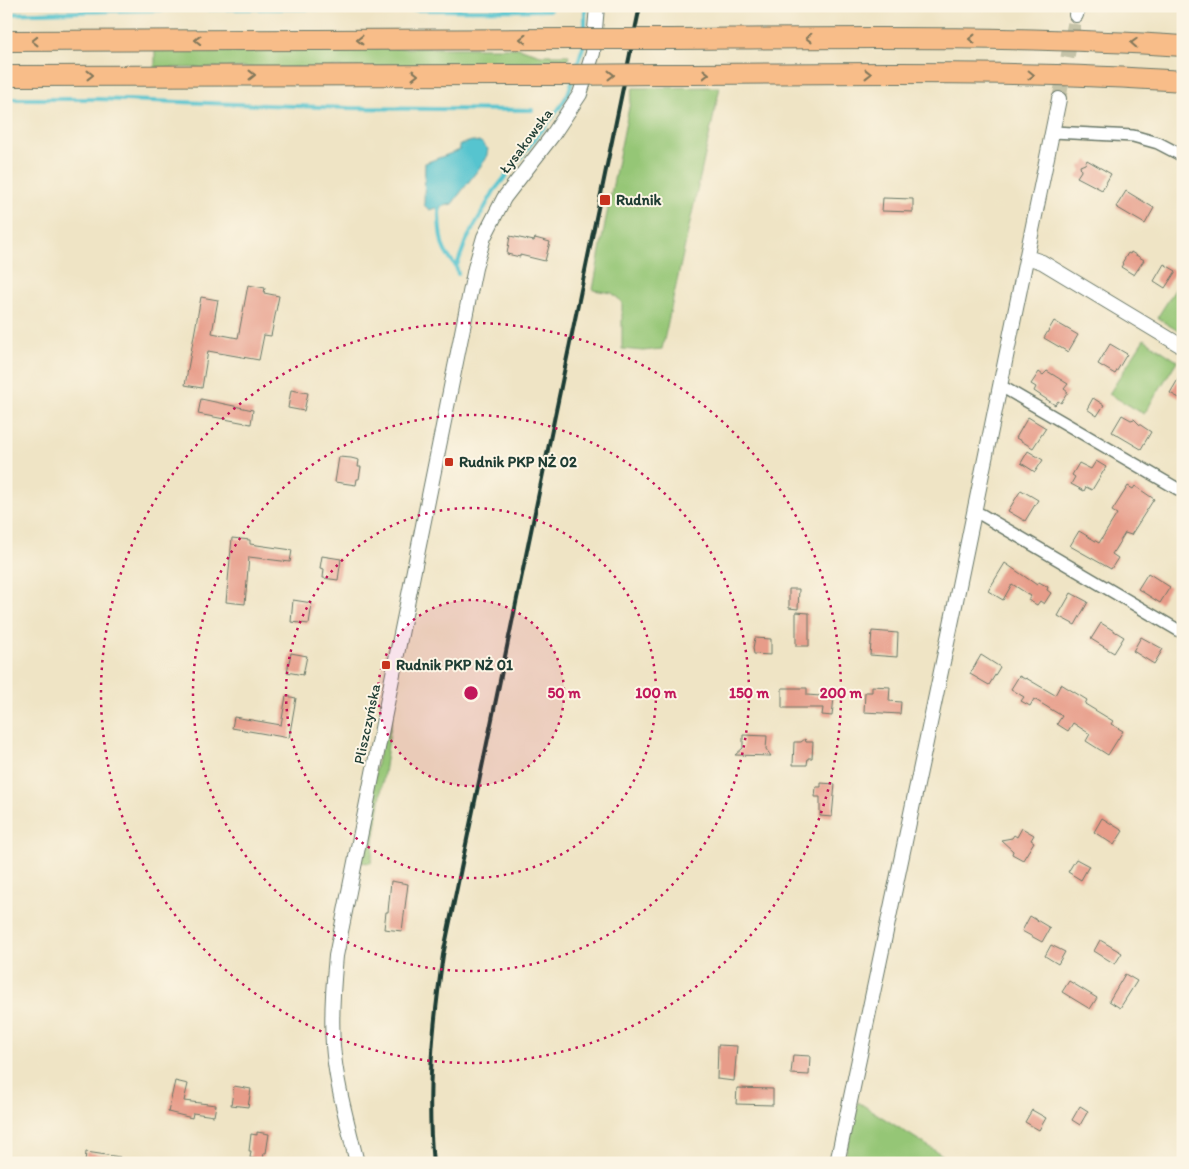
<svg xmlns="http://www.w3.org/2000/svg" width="1189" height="1169" viewBox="0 0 1189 1169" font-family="Itim,sans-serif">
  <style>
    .green { fill: #95c676; stroke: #5a8255 }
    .water { fill: #57c4cf; stroke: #3b8082 }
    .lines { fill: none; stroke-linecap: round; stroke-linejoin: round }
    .stream { stroke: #57c4cf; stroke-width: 4 }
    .building { fill: #e79c89 }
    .tertiary-tunnel { stroke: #c5c3a8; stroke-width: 14; stroke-dasharray: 14 7; stroke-linecap: butt }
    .minor-casing { stroke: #687767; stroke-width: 14 }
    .tertiary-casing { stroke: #687767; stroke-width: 16 }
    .motorway-casing { stroke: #687767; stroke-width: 22 }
    .minor { stroke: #fff; stroke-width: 11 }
    .tertiary { stroke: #fff; stroke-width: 14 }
    .motorway { stroke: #f8bd89; stroke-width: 20 }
    .rail { stroke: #1f3d34; stroke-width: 4 }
    .motorway-bridge-casing { stroke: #687767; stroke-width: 22; stroke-linecap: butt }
    .motorway-bridge { stroke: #f8bd89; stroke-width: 20 }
    .oneway { stroke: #81775a }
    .ring { fill: none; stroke: #c2185b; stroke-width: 2.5; stroke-dasharray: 2.5 5 }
    .poi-dot { fill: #c8321e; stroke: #fcf5e5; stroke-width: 2 }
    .labels { text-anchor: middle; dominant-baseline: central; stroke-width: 4; stroke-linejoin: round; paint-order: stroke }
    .street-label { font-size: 15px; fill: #1f3d34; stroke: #fcf5e5 }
    .poi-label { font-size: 15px; font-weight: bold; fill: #1f3d34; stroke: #fcf5e5; text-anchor: start }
    .centre { fill: #c2185b; stroke: #fcf5e5; stroke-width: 2.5 }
    .ring-label { font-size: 15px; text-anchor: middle; font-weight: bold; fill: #c2185b; stroke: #fcf5e5; stroke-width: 4; stroke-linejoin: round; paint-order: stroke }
  </style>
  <rect width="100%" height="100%" fill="#fcf5e5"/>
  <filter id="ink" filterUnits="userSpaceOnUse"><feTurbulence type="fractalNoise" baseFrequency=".02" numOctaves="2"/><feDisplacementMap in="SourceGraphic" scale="10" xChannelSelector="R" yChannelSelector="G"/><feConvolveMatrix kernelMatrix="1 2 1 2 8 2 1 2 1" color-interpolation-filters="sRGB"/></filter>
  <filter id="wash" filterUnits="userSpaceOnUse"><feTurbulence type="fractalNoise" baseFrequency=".0096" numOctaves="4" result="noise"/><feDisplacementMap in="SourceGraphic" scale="20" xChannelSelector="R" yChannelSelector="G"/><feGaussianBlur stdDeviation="1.12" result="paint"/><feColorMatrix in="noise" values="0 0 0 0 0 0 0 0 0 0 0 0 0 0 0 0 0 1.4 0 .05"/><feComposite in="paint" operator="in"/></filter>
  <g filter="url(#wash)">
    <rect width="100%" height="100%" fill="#efe4c5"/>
    <path class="green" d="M155 48H518L541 55H569L568 60 540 61 519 67 155 68Z
      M720 87 662 349 643 351 622 349V302L612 293 593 290 605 223 633 88Z
      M1183 277V334L1157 318Z
      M1144 339 1177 361 1144 414 1109 394Z
      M390 703 394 704 371 863 356 862Z
      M858 1102 955 1163H857L845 1156Z"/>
    <path class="water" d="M472 141 481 142 488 149 486 159 452 204 429 210 424 205 425 163 460 150 459 145Z"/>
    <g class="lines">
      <path class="stream" d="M6 14C107 11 208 8 309 9 389 9 470 11 550 10
        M585 32V6
        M576 68 584 44
        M6 99H97L349 108 532 110
        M439 208C439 220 440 243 446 253 452 263 456 262 458 274
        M457 265 466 241 494 191 558 110 568 94 572 82"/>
    </g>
    <g id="blocks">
      <path class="building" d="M1087 160 1111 174 1102 190 1077 177 1081 171 1080 166 1085 164Z
        M1126 191 1154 208 1145 224 1116 207Z
        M883 198 913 199V212L882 211Z
        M510 236 534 241 535 238 550 242 545 261 520 255V257L507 254Z
        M1131 252 1144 260 1134 275 1121 267 1123 264 1122 263 1128 253 1130 254Z
        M1164 264 1176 271 1165 288 1154 281Z
        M248 285 265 288 264 293 279 296 271 336 264 335 259 360 208 351 202 388 185 385 201 297 218 300 212 333 238 338Z
        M1054 321 1078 335 1068 352 1044 338Z
        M1110 344 1127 354 1115 374 1098 364Z
        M1047 371 1068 384 1064 389 1068 392 1061 403 1058 401 1055 405 1034 391 1036 387 1031 384 1039 372 1043 375Z
        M1183 371V400L1170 393Z
        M291 390 308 393 304 411 288 408Z
        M1093 398 1104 405 1097 416 1087 409Z
        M201 399 253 410 251 424 198 414Z
        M1122 415 1131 420 1134 419 1139 424 1151 432 1141 449 1112 432Z
        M1028 417 1046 428 1033 448 1016 438Z
        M1028 451 1043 460 1035 472 1021 463Z
        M339 457 351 458 359 460 358 467H361L359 479H357L356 485 335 482Z
        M1096 461 1106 467 1092 490 1086 487 1084 491 1071 484 1075 477 1072 475 1079 463 1091 469Z
        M1128 486 1133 489 1135 486 1154 499 1131 535 1125 533 1112 554 1118 558 1111 569 1070 546 1079 531 1099 543 1117 514 1112 511Z
        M1021 490 1038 500 1025 521 1008 511Z
        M232 538 250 540V544L292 550 290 562 249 557 245 604 226 602Z
        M322 556 341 559 338 580 323 578 324 569 320 568Z
        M1005 563 1037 585 1039 582 1048 587 1047 590 1051 593 1044 604 1040 601 1037 605 1028 600 1031 596 1012 584 1003 600 988 591Z
        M1148 573 1170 587 1160 603 1138 589Z
        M789 589H799L798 609 789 608Z
        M1071 593 1088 602 1075 625 1058 616Z
        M293 600 312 603 309 624 291 622Z
        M796 612 809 613V646H796Z
        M1101 623 1124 637 1114 653 1091 639Z
        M872 631 898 633 897 657 870 655Z
        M1141 637 1163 649 1154 664 1133 651Z
        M755 638 771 639V655L754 654 753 648Z
        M291 653 307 656 303 675 287 672Z
        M981 655 1000 667 989 685 970 674Z
        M1019 676 1025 679 1026 678 1055 695 1061 684 1087 700 1085 704 1113 721 1111 724 1123 731 1108 755 1086 741 1090 734 1073 723 1068 731 1057 724 1062 716 1034 699 1030 706 1021 701 1024 697 1011 689Z
        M872 686 890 687 889 701 901 702 900 714 864 712 865 692H872Z
        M782 688H807V695L834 697 832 716 822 715 823 708H782Z
        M286 696 296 698 289 738 232 728 234 717 281 725Z
        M743 735 767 736 766 749 771 756 735 755 743 748Z
        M805 739 806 742H813L812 758H808L807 765H793L794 742H801Z
        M821 783 835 784 832 817 820 816V797H815L816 787H821Z
        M1102 818 1123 831 1114 845 1094 832Z
        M1022 828 1034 835 1031 840 1034 842 1023 860 1012 854 1013 851 1001 840 1012 838 1014 835 1017 837Z
        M1076 859 1089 866 1081 880 1068 872Z
        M391 881 408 884 402 931 384 929 386 912H388Z
        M1030 916 1050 928 1042 942 1022 931Z
        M1100 940 1122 953 1115 964 1094 951Z
        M1051 945 1065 952 1058 964 1045 956Z
        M1125 974 1137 981 1120 1008 1109 1001Z
        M1069 981 1097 998 1090 1009 1062 992Z
        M718 1045 737 1046 734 1081 717 1079Z
        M793 1055 810 1056 809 1075 791 1074Z
        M175 1081 188 1084 184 1101 216 1105 214 1116 193 1113 192 1118 168 1112Z
        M234 1086 251 1089 248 1107 231 1105Z
        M737 1088 773 1089V1105L736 1104Z
        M1080 1106 1088 1111 1080 1125 1072 1120Z
        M1032 1110 1046 1118 1039 1130 1025 1122Z
        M257 1132 269 1134 266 1153H264L263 1160 250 1158 251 1151H249L251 1134 257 1135Z
        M86 1152 120 1157 119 1163 85 1162Z"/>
    </g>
  </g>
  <g filter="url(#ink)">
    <use href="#blocks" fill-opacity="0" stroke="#687767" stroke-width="1"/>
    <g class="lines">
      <path class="tertiary-tunnel" d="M1059 99 1076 15"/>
      <defs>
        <path id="minor" d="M1053 132 1133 136 1158 143 1183 156
          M999 387 1006 389 1183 492
          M974 512 982 515 1183 633"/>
        <path id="tertiary" d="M1076 15 1078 6
          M1027 257 1042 262 1183 347
          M357 1163C348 1124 336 1085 333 1045 331 1015 333 986 336 956L475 268 484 237 504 198 552 136 580 94 593 53 597 6
          M837 1163 954 610 1059 99"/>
        <path id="motorway" d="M664 39C837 38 1010 35 1183 46
          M6 41 572 39
          M657 74C832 74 1008 69 1183 81
          M6 76 565 75"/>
      </defs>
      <use href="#minor" class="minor-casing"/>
      <use href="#tertiary" class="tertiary-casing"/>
      <use href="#motorway" class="motorway-casing"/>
      <use href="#minor" class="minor"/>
      <use href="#tertiary" class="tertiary"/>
      <use href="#motorway" class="motorway"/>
      <path class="rail" d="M433 1163C426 1093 433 1024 443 955L640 6"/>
      <defs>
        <path id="motorway-bridge" d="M572 39H664
          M565 75 657 74"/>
      </defs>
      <use href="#motorway-bridge" class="motorway-bridge-casing"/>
      <use href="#motorway-bridge" class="motorway-bridge"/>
    </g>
    <defs><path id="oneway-chevron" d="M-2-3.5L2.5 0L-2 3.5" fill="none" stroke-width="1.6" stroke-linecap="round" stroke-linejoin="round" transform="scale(1.25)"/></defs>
    <g class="oneway">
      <use href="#oneway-chevron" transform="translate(809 38) rotate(179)"/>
      <use href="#oneway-chevron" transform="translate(523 39) rotate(180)"/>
      <use href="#oneway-chevron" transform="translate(972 39) rotate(-180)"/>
      <use href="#oneway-chevron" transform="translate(198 40) rotate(180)"/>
      <use href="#oneway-chevron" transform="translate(360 40) rotate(180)"/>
      <use href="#oneway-chevron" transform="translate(35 41) rotate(180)"/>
      <use href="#oneway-chevron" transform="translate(1134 43) rotate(-177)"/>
      <use href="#oneway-chevron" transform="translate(706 74)"/>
      <use href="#oneway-chevron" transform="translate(868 74)"/>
      <use href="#oneway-chevron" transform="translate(90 75)"/>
      <use href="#oneway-chevron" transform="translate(252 75)"/>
      <use href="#oneway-chevron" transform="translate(415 75)"/>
      <use href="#oneway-chevron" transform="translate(611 75)"/>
      <use href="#oneway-chevron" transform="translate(1031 75) rotate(1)"/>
    </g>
  </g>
  <circle cx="471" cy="693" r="93" fill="#c2185b" fill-opacity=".12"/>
  <g class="ring">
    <circle cx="471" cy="693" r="93"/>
    <circle cx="471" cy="693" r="185"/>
    <circle cx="471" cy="693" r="278"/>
    <circle cx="471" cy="693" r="370"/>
  </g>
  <g class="poi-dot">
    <rect x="599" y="194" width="12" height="12" rx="2.5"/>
    <rect x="444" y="457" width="10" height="10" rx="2.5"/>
    <rect x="381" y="660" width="10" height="10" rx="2.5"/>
  </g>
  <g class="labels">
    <g class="street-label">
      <text transform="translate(526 141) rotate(-53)">Łysakowska</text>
      <text transform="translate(367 724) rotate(-78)">Pliszczyńska</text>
    </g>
    <g class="poi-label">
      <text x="616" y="200">Rudnik</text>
      <text x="459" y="462">Rudnik PKP NŻ 02</text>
      <text x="396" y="665">Rudnik PKP NŻ 01</text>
    </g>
  </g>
  <circle cx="471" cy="693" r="8" class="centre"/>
  <g class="ring-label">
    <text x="564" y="698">50 m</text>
    <text x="656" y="698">100 m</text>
    <text x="749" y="698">150 m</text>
    <text x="841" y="698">200 m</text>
  </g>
  <rect width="1189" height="1169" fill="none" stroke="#fcf5e5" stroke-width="25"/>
</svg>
